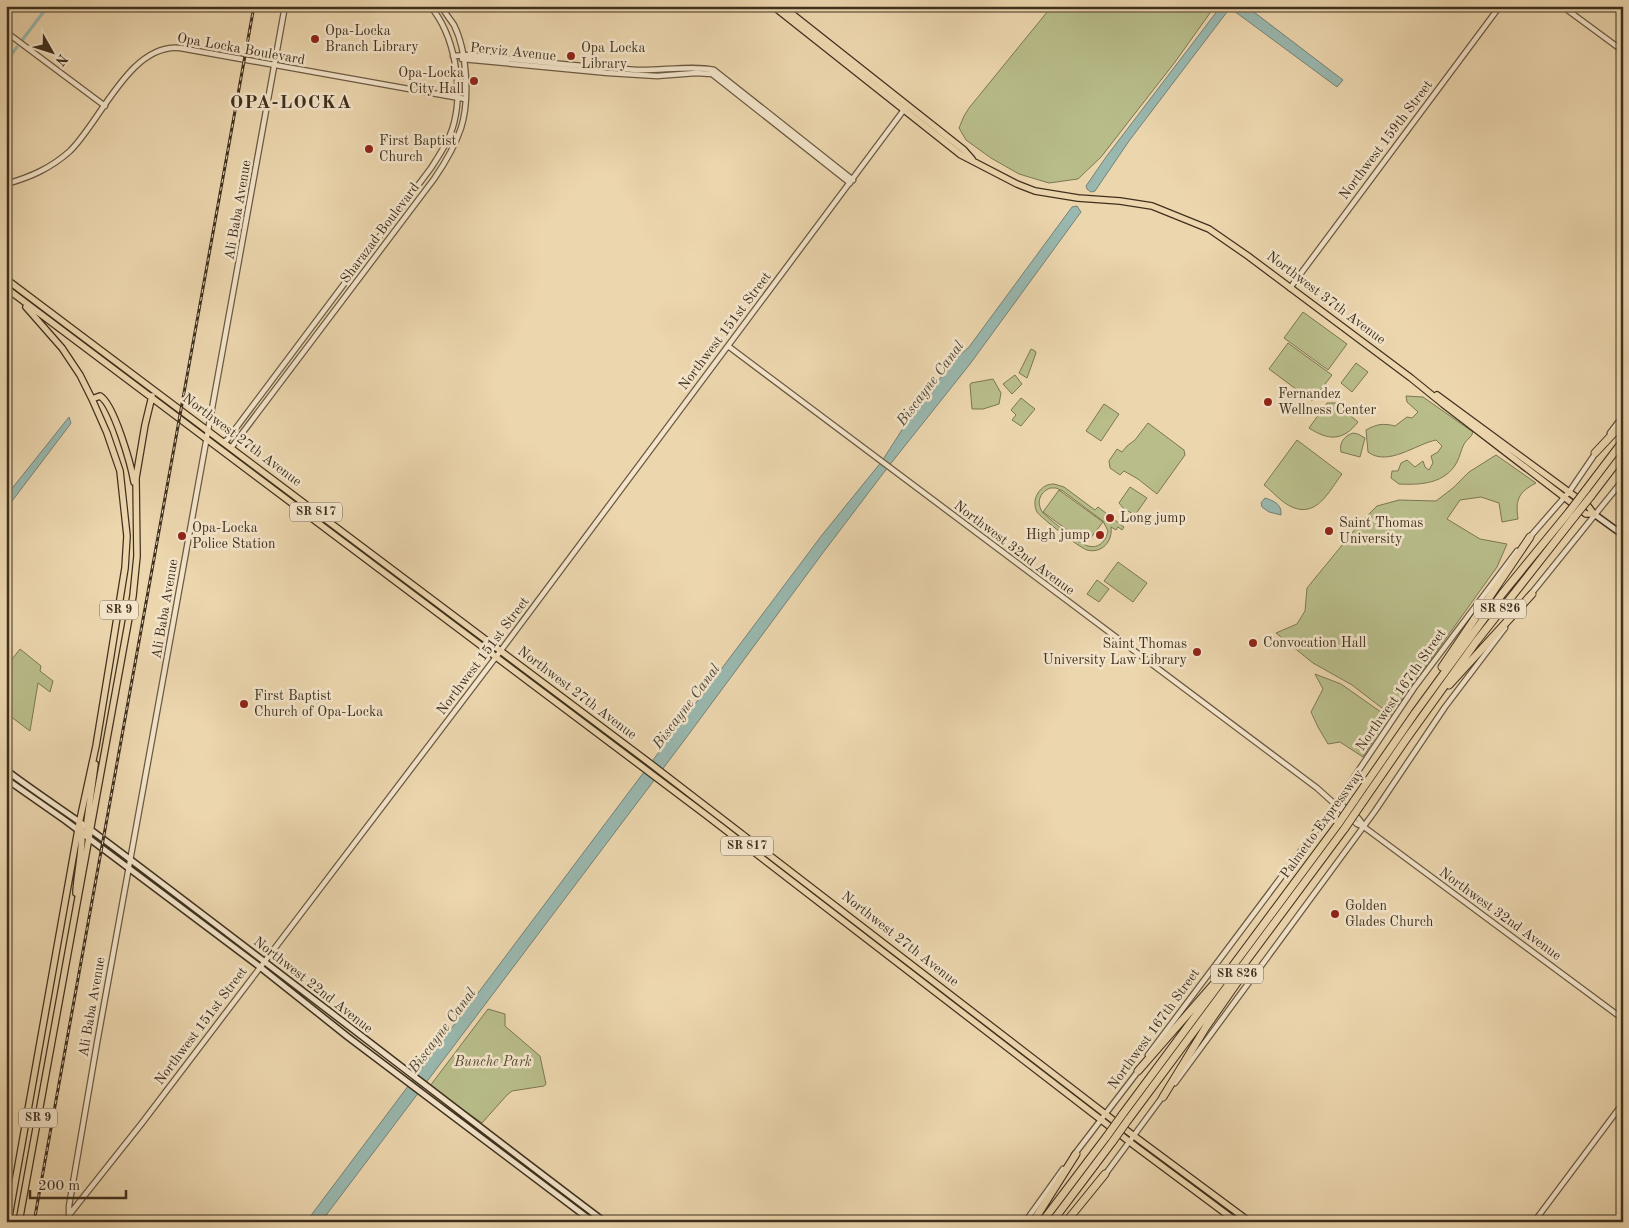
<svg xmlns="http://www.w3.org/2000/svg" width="1629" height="1228" viewBox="0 0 1629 1228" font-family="'Old Standard TT',serif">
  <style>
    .green { fill: #b8bd8a; stroke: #7c7654; fill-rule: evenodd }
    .water { fill: #99b8af; stroke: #758275 }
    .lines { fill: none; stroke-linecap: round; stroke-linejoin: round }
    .canal { stroke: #99b8af; stroke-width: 3 }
    .tertiary-casing { stroke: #6a5a42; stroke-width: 7 }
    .secondary-casing { stroke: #3f301e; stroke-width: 8 }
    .primary-casing { stroke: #3f301e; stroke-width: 8 }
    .motorway-casing { stroke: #3f301e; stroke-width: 9 }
    .tertiary { stroke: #f3e4ca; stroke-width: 4.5 }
    .secondary { stroke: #f3e4ca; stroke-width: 5 }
    .primary { stroke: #ecd6ae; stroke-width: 5.5 }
    .motorway { stroke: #ecd6ae; stroke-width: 7 }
    .rail-casing { stroke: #3f301e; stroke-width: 3 }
    .rail { stroke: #f3e4ca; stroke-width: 1; stroke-dasharray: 4; stroke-linecap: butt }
    .motorway-bridge-casing { stroke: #3f301e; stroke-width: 9; stroke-linecap: butt }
    .motorway-bridge { stroke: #ecd6ae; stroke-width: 7 }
    .poi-dot { fill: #8f2418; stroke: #f3e4ca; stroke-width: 2 }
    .labels { text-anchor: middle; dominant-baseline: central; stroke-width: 5; stroke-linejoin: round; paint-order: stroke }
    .shield { fill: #f3e4ca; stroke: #756652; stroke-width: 1 }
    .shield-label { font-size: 12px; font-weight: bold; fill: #3f301e }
    .poi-label { font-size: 14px; fill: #3f301e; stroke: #f3e4ca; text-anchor: start }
    .street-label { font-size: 14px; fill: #3f301e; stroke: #f3e4ca }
    .park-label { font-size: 14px; font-style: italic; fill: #574c34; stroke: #f3e4ca }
    .water-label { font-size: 15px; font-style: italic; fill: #514b3b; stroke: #f3e4ca }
    .district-label { font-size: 19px; font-weight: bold; letter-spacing: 1px; fill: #3f301e; stroke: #f3e4ca }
  </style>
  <rect width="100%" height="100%" fill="#ecd6ae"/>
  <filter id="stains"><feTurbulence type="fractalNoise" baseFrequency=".004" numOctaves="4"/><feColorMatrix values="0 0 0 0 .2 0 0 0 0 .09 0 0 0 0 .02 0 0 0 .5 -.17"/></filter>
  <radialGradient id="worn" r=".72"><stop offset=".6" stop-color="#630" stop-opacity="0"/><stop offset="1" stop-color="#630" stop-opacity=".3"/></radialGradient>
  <path class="green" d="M1052 6H1215L1175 62 1101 157 1078 179 1049 183 1019 174 991 158 966 140 959 128 964 116 969 108Z
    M1303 312 1347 344 1328 370 1284 338Z
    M1288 343 1332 375 1312 401 1269 369Z
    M1031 349 1035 351 1036 353 1027 378 1019 373Z
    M1356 363 1368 372 1352 392 1341 383Z
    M1015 375 1022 384 1012 394 1003 384Z
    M993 379 1001 393 999 404 983 409H972L970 385 971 383Z
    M1406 396 1423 397 1473 432C1472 437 1467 439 1464 444 1461 450 1460 456 1457 462 1445 484 1421 485 1399 484L1391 478 1392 471H1398L1401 463 1407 460 1415 467 1423 461 1425 467 1429 470 1433 463 1431 456 1438 452 1442 446 1436 440C1416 444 1388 467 1368 452L1366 430C1377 424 1383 423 1395 426L1407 417 1412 418 1418 412 1407 402Z
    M1021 398 1035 409 1021 426 1012 420 1016 415 1011 410Z
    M1327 403H1336L1358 422C1343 441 1329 441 1309 428Z
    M1104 404 1119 414 1101 441 1086 431Z
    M1148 423 1184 450 1185 455 1157 494 1138 479 1124 471 1120 475 1110 468 1109 461 1117 449 1122 452 1127 446 1135 440Z
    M1353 433 1358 434 1365 438 1360 457 1341 452C1339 443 1344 436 1353 433Z
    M1297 440 1342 474C1329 491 1317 518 1292 507 1282 503 1272 491 1264 485Z
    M1496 455 1536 483C1519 492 1515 499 1518 519L1502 522 1499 503 1481 497 1460 500 1447 519 1480 539 1507 544 1497 567 1391 715 1352 685 1313 663 1276 633 1297 624 1305 611 1307 588 1361 522 1377 506 1399 500 1436 501 1453 488 1469 472Z
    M1054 484 1064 487 1095 510 1098 507 1124 527 1122 530 1118 527 1116 530 1111 527C1113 541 1102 554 1087 550 1080 548 1041 518 1037 512 1034 506 1034 499 1038 493 1042 487 1047 484 1054 484ZM1050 488H1056L1063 491 1103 521 1108 531C1106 541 1099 549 1088 546 1078 543 1052 521 1043 513 1036 503 1039 493 1050 488Z
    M1130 487 1147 498 1135 515 1124 509 1119 503Z
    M1059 490 1103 522 1086 544 1043 512Z
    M1118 562 1147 583 1133 602 1104 581Z
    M1097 580 1109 589 1099 602 1087 594Z
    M20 649 41 666 40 671 53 681 50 692 38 683 30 731 6 713V667Z
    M1315 674 1341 684 1388 717 1363 757 1340 742 1328 744 1318 727 1311 712 1323 689Z
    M488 1009 505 1014V1026L540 1056 546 1084 544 1086 512 1091 507 1095 482 1123 430 1086Z"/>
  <path class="water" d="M1221 6H1246L1343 80 1337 87 1230 8 1129 141 1095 191 1091 192 1087 189 1086 186 1106 157Z
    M1077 206 1081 212 970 364 888 467 822 554 683 742 321 1222H306L822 535 882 461 907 422 941 377 957 358 969 347 1072 207Z
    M69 417 71 423 69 426 6 509V496Z
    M1265 498C1274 501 1282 504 1281 515L1269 512 1262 507 1261 503Z"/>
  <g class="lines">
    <path class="canal" d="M23 39 48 6
      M6 62 17 47"/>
    <defs>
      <path id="tertiary" d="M1562 6 1623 51
        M6 32 105 106
        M453 56 468 55C524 60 581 67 637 70 659 71 694 65 714 70L853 180
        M462 59 608 73 657 76 696 73 712 74 850 183
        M6 184C31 177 51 168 70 151 101 121 130 43 180 48L465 99
        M1290 288 1500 6
        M728 346 1317 788 1357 824 1364 827 1623 1019
        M1610 433 1623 416
        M223 442 227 440 431 168C440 154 450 139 454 123 463 87 455 35 430 6
        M231 448 434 179C445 163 455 146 461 128 470 100 467 51 454 25 450 19 445 13 441 6
        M1529 538 1569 492 1597 451
        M1531 594 1623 480
        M1336 804C1346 805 1360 818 1364 827
        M1148 1055 1336 804 1414 688 1517 551
        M1175 1083 1375 811 1445 707 1505 628
        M1074 1155 1139 1070
        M1104 1176 1163 1096
        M69 1215 142 1123 496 657 906 107
        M69 1215V1206L97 1043 285 6
        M1025 1222 1063 1169
        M1534 1222 1623 1103"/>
      <path id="secondary" d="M6 11 10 6
        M1594 514 1623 535
        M6 770C35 792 66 812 95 833 266 961 434 1093 605 1222
        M6 779 66 821 260 967 348 1037 593 1222"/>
      <path id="primary" d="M773 6 961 155 1017 184 1035 191 1078 198 1120 201 1152 206 1209 229 1248 256 1411 378 1443 404 1586 514H1594
        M782 6 964 150 972 159
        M6 279 651 764 1126 1130 1250 1222
        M6 288 706 815 1135 1146 1237 1222
        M1437 395 1588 506 1594 514
        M92 399 100 396C114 404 131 465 134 482
        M87 834V822L95 764
        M76 893C76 877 86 836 80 825
        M8 1222 79 824 96 746 110 661 125 568 127 536 120 471 107 433 92 399 80 375 62 348 26 307
        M19 1222 133 596 137 556 136 478 145 425 152 396"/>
      <path id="motorway" d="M1595 453 1623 423
        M1585 491 1623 441
        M1591 496 1623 454
        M1442 667 1530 537
        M1449 685 1532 594
        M1354 801 1415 713 1502 594 1569 512
        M1360 806 1407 738 1476 642 1575 516
        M1138 1071 1220 977
        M1163 1097 1206 1027 1243 974
        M1122 1115 1339 823
        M1128 1120 1345 828
        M1033 1222 1076 1154
        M1042 1222 1107 1136
        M1052 1222 1113 1141
        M1066 1222 1105 1174"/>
    </defs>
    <use href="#tertiary" class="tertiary-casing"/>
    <use href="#secondary" class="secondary-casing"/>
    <use href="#primary" class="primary-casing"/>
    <use href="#motorway" class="motorway-casing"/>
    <use href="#tertiary" class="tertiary"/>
    <use href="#secondary" class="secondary"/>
    <use href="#primary" class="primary"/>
    <use href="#motorway" class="motorway"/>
    <defs>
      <path id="rail" d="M34 1222 254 6"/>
    </defs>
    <use href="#rail" class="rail-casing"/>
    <use href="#rail" class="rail"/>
    <defs>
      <path id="motorway-bridge" d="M1569 512 1585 491
        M1575 516 1591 496
        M1339 823 1354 801
        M1345 828 1360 806
        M1107 1136 1122 1115
        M1113 1141 1128 1120"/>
    </defs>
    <use href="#motorway-bridge" class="motorway-bridge-casing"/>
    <use href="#motorway-bridge" class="motorway-bridge"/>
  </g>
  <g class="poi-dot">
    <circle cx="315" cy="39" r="5"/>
    <circle cx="571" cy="56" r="5"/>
    <circle cx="474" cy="81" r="5"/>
    <circle cx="369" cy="149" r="5"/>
    <circle cx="1268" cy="402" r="5"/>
    <circle cx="1110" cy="518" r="5"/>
    <circle cx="1329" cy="531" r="5"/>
    <circle cx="1100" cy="535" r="5"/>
    <circle cx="182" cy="536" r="5"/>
    <circle cx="1253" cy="643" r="5"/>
    <circle cx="1197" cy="652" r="5"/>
    <circle cx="244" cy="704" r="5"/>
    <circle cx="1335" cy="914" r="5"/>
  </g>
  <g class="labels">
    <g class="shield">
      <rect x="290" y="502.5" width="52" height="19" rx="4"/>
      <rect x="1474" y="599.5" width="52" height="19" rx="4"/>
      <rect x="100" y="600.5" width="38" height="19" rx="4"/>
      <rect x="721" y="836.5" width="52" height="19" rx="4"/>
      <rect x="1211" y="964.5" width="52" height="19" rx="4"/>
      <rect x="19" y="1108.5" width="38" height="19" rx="4"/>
    </g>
    <g class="shield-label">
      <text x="316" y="512">SR 817</text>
      <text x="1500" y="609">SR 826</text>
      <text x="119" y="610">SR 9</text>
      <text x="747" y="846">SR 817</text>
      <text x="1237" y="974">SR 826</text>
      <text x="38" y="1118">SR 9</text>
    </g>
    <g class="poi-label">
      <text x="325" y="31">Opa-Locka<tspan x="325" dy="16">Branch Library</tspan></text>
      <text x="581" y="48">Opa Locka<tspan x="581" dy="16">Library</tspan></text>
      <text x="464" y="73" text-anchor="end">Opa-Locka<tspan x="464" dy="16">City Hall</tspan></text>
      <text x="379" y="141">First Baptist<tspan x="379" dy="16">Church</tspan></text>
      <text x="1278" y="394">Fernandez<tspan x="1278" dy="16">Wellness Center</tspan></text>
      <text x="1120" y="518">Long jump</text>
      <text x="1339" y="523">Saint Thomas<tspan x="1339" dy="16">University</tspan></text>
      <text x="192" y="528">Opa-Locka<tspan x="192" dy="16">Police Station</tspan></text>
      <text x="1090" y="535" text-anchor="end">High jump</text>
      <text x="1263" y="643">Convocation Hall</text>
      <text x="1187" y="644" text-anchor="end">Saint Thomas<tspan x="1187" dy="16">University Law Library</tspan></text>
      <text x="254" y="696">First Baptist<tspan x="254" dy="16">Church of Opa-Locka</tspan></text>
      <text x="1345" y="906">Golden<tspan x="1345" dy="16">Glades Church</tspan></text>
    </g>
    <g class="street-label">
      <text transform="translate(241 49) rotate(10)">Opa Locka Boulevard</text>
      <text transform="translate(513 52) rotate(6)">Perviz Avenue</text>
      <text transform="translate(1386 140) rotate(-53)">Northwest 159th Street</text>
      <text transform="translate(238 210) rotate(-80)">Ali Baba Avenue</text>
      <text transform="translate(380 233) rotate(-53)">Sharazad Boulevard</text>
      <text transform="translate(1326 298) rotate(37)">Northwest 37th Avenue</text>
      <text transform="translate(725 331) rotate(-53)">Northwest 151st Street</text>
      <text transform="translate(242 440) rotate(37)">Northwest 27th Avenue</text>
      <text transform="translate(1014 548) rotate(37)">Northwest 32nd Avenue</text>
      <text transform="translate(165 609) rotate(-80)">Ali Baba Avenue</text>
      <text transform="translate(483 656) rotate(-53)">Northwest 151st Street</text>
      <text transform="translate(1401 690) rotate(-55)">Northwest 167th Street</text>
      <text transform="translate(577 693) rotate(37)">Northwest 27th Avenue</text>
      <text transform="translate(1322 824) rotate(-54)">Palmetto Expressway</text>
      <text transform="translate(1500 914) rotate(36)">Northwest 32nd Avenue</text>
      <text transform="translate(900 939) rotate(38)">Northwest 27th Avenue</text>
      <text transform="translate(313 985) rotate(38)">Northwest 22nd Avenue</text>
      <text transform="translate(92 1007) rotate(-80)">Ali Baba Avenue</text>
      <text transform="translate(201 1026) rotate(-53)">Northwest 151st Street</text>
      <text transform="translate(1154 1029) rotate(-54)">Northwest 167th Street</text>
    </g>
    <g class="park-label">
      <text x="493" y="1062">Bunche Park</text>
    </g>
    <g class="water-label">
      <text transform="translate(931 384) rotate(-53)">Biscayne Canal</text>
      <text transform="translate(687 707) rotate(-53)">Biscayne Canal</text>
      <text transform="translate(443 1031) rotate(-53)">Biscayne Canal</text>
    </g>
    <g class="district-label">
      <text x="291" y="103">OPA-LOCKA</text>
    </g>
  </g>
  <rect width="1629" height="1228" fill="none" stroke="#ecd6ae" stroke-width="25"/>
  <rect x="8" y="8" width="1614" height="1213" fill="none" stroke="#3f301e" stroke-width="2.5"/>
  <rect x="12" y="12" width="1604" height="1203" fill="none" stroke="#3f301e"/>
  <g transform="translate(52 52) rotate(129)" stroke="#f3e4ca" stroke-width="4" paint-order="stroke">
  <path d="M0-4L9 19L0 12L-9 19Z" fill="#3f301e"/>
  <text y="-8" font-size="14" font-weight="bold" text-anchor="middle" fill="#3f301e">N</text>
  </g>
  <path d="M30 1190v8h96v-8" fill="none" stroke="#3f301e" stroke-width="2.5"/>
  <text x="38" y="1190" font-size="15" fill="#3f301e" stroke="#f3e4ca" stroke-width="4" paint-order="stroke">200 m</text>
  <rect width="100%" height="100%" filter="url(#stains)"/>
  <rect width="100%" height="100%" fill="url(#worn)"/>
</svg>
